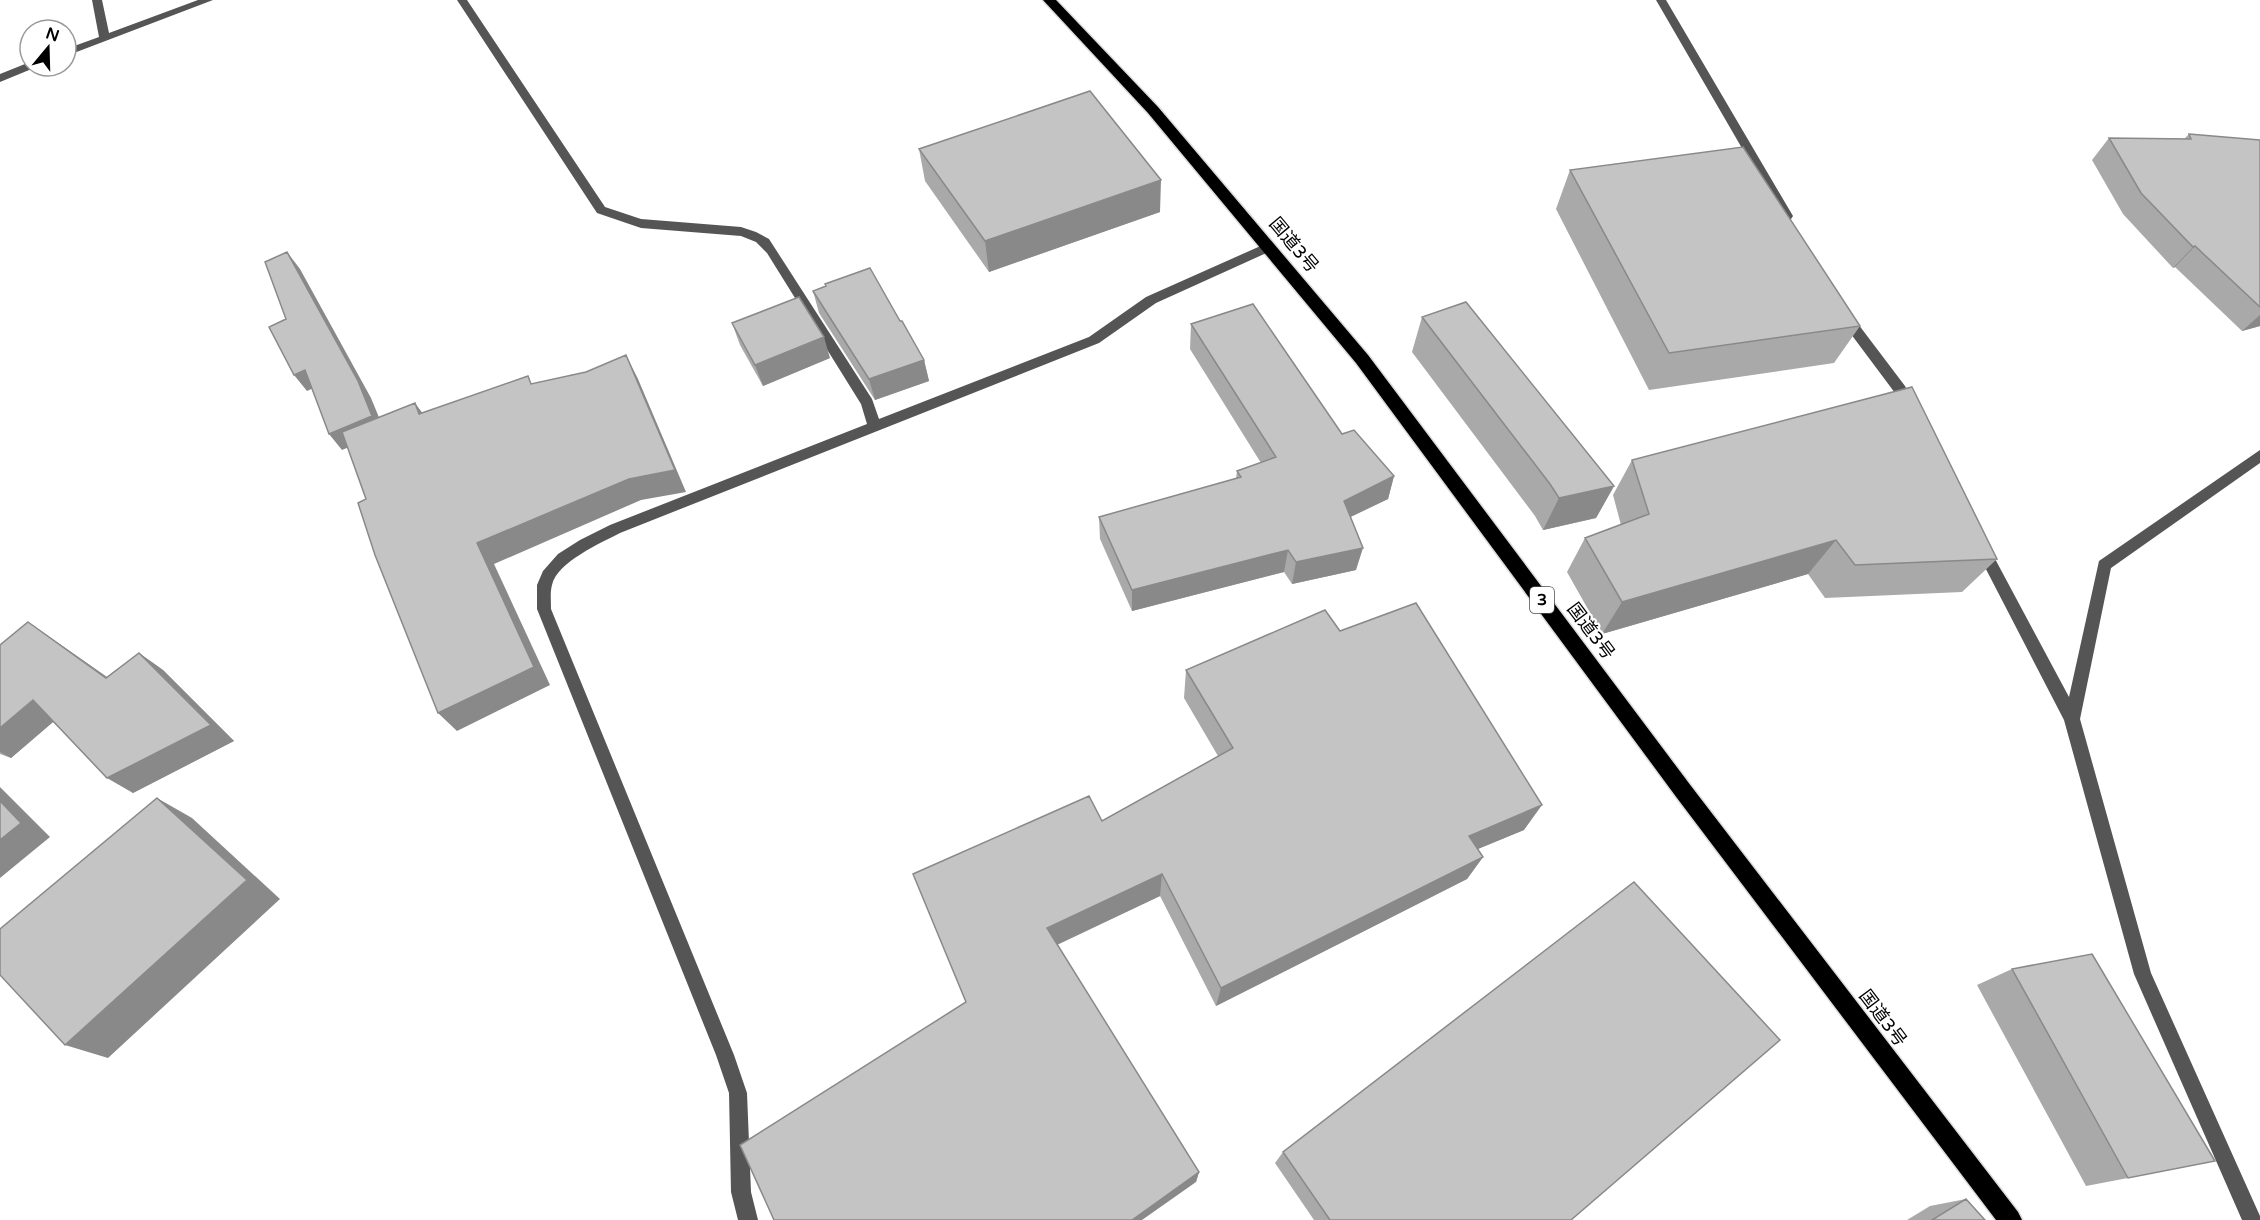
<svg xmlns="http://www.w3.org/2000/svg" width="2260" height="1220" viewBox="0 0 2260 1220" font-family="'Varela Round','Noto Sans JP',sans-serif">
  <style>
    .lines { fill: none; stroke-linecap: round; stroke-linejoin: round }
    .highway-casing { stroke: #dbdbdb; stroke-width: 3 }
    .minor { fill: #555; fill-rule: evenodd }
    .highway { fill: #000; fill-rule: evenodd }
    .wall { fill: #a9a9a9 }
    .shaded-wall { fill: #898989 }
    .building { fill: #c4c4c4; stroke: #898989; stroke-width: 1.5 }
    .labels { text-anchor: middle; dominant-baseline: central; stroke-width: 4.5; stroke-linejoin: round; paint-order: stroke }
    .shield { fill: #fff; stroke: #4c4c4c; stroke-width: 1.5 }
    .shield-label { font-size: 16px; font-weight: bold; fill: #000 }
    .street-label { font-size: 18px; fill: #000; stroke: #fff }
  </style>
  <rect width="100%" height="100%" fill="#fff"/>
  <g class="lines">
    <defs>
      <path id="highway" d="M1043 0H1056L1158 107 1368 355 1691 786 2018 1212 2022 1220H1996L1677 798 1356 363 1148 113Z"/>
    </defs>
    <use href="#highway" class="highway-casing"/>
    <path class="minor" d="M92 0H102L109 33 198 0H213L66 56V49L99 37Z
      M457 0H467L605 207 641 219 741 227 756 232 769 239 872 399 879 419 1089 337 1146 297 1265 244H1273L1275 247 1273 250 1156 303 1099 343 620 533C601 543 557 562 552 585 550 592 551 601 551 609L734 1055 747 1093 751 1192 758 1220H738L731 1192 729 1093 716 1055 537 609V585L543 571 558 554 580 540 610 525 867 424 861 404 767 253 756 242 741 236 641 228 597 213Z
      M1656 0H1666L1793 216 1791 219H1783Z
      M30 62V66H36L34 68 0 82V74Z
      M1844 310 1849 312 1905 386 1916 408 1914 412H1904L1895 393 1839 318 1838 315Z
      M2260 450V463L2111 568 2080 719 2151 973 2260 1216V1220H2242L2134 974 2064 720 1974 546 1976 542H1986L2069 697 2099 561Z"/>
    <use href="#highway" class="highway"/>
  </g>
  <path class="wall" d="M2189 134 2260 140V326L2242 331 2175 267 2173 268 2123 214 2092 160 2109 138 2184 139Z
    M919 149 1160 212 989 272 925 181Z
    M1570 170 1860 326 1834 363 1649 390 1556 209Z
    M825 284 900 321 924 360 929 381 875 400 819 313 813 291 825 287Z
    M1422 317 1614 486 1596 518 1543 530 1535 516 1412 352Z
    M732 323 830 358 763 386 740 345Z
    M1191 324 1342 434 1394 476 1388 499 1350 517 1356 570 1292 584 1284 572 1132 611 1100 539 1099 517 1236 479 1237 471 1261 463 1190 349Z
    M1632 460 1997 559 1962 592 1825 598 1808 574 1602 634 1567 572 1585 538 1621 525 1613 495Z
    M28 622 107 677 139 653 163 670 234 741 133 793 53 722 11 758 0 754V645Z
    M1340 631 1524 830 1477 849 1483 857 1467 879 1216 1006 1160 896 1057 945 1199 1172 1196 1182 966 1002 1102 821 1218 756 1184 698 1186 670Z
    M2012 969 2128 1178 2086 1186 1977 985Z
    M1283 1152 1571 1220H1314L1275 1163Z
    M1966 1199 1985 1220H1907L1930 1206Z"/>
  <path class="shaded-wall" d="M1161 180 1160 212 989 272 985 241Z
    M2195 246 2175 267 2173 268 2193 247Z
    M287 252 300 269 371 398 385 432 342 450 329 434Z
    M2260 315V326L2242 331Z
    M824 337 830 358 763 386 755 365Z
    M626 355 638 379 686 492 641 500 494 564 550 685 457 731 438 713 477 543Z
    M924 360 929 381 875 400 869 379Z
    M305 370 318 386 307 391 294 375Z
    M415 403 432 426 419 414Z
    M1394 476 1388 499 1338 523 1344 501Z
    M1614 486 1596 518 1543 530 1559 498Z
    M1836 540 1808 574 1602 634 1622 602Z
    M1363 548 1356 570 1292 584 1296 562Z
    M1288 550 1284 572 1132 611V590Z
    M28 622 54 640 131 694 106 678Z
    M139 653 163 670 234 741 133 793 107 778Z
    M33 700 60 716 11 758 0 752V728Z
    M0 787 50 837 0 878Z
    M157 798 192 818 280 899 108 1058 65 1045Z
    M1542 805 1524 830 1454 859 1469 836Z
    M1483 857 1467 879 1216 1006 1221 988Z
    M1162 874 1160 896 1050 948 1047 928Z
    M1199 1172 1196 1182 1142 1220H1132Z"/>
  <path class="building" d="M1090 91 1161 180 985 241 919 149Z
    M2189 134 2260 140V307L2195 246 2193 247 2141 193 2109 138 2191 139Z
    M1743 147 1860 326 1669 353 1570 170Z
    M287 252 358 381 372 416 329 434 305 370 294 375 269 327 286 319 265 262Z
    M870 268 900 321H902L924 360 869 379 813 291 826 286 825 284Z
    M799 297 824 337 755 365 732 323Z
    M1466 302 1614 486 1559 498 1550 484 1422 317Z
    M1253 304 1342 434 1354 430 1394 476 1344 501 1363 548 1296 562 1288 550 1132 590 1099 517 1241 477 1237 471 1276 457 1191 324Z
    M626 355 675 470 629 479 477 543 534 667 438 713 375 555 358 503 366 499 342 432 415 403 419 414 528 376 531 384 586 372Z
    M1912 387 1997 559 1855 565 1836 540 1622 602 1585 538 1649 514 1632 460Z
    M1416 603 1542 805 1469 836 1483 857 1221 988 1162 874 1047 928 1199 1172 1132 1220H774L740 1145 966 1002 913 874 1089 796 1102 821 1233 748 1186 670 1325 610 1340 631Z
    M28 622 106 678 139 653 211 725 107 778 33 700 0 728V645Z
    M157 798 247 880 65 1045 0 975V929Z
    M0 801 21 823 0 840Z
    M1634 882 1780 1040 1571 1220H1330L1283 1152Z
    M2092 954 2215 1161 2128 1178 2012 969Z
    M1966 1199 1985 1220H1932Z"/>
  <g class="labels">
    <rect class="shield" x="1530" y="587" width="24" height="26" rx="4.5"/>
    <g class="shield-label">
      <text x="1542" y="600">3</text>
    </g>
    <g class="street-label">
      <text transform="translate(1294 245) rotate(50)">国道3号</text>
      <text transform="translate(1591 631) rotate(53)">国道3号</text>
      <text transform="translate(1883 1018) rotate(53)">国道3号</text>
    </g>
  </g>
  <g transform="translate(48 48) rotate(19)"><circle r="28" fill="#ffffff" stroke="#999999" stroke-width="1.5"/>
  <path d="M0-4.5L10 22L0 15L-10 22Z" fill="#000000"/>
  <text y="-9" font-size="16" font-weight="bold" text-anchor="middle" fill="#000000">N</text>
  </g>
</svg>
